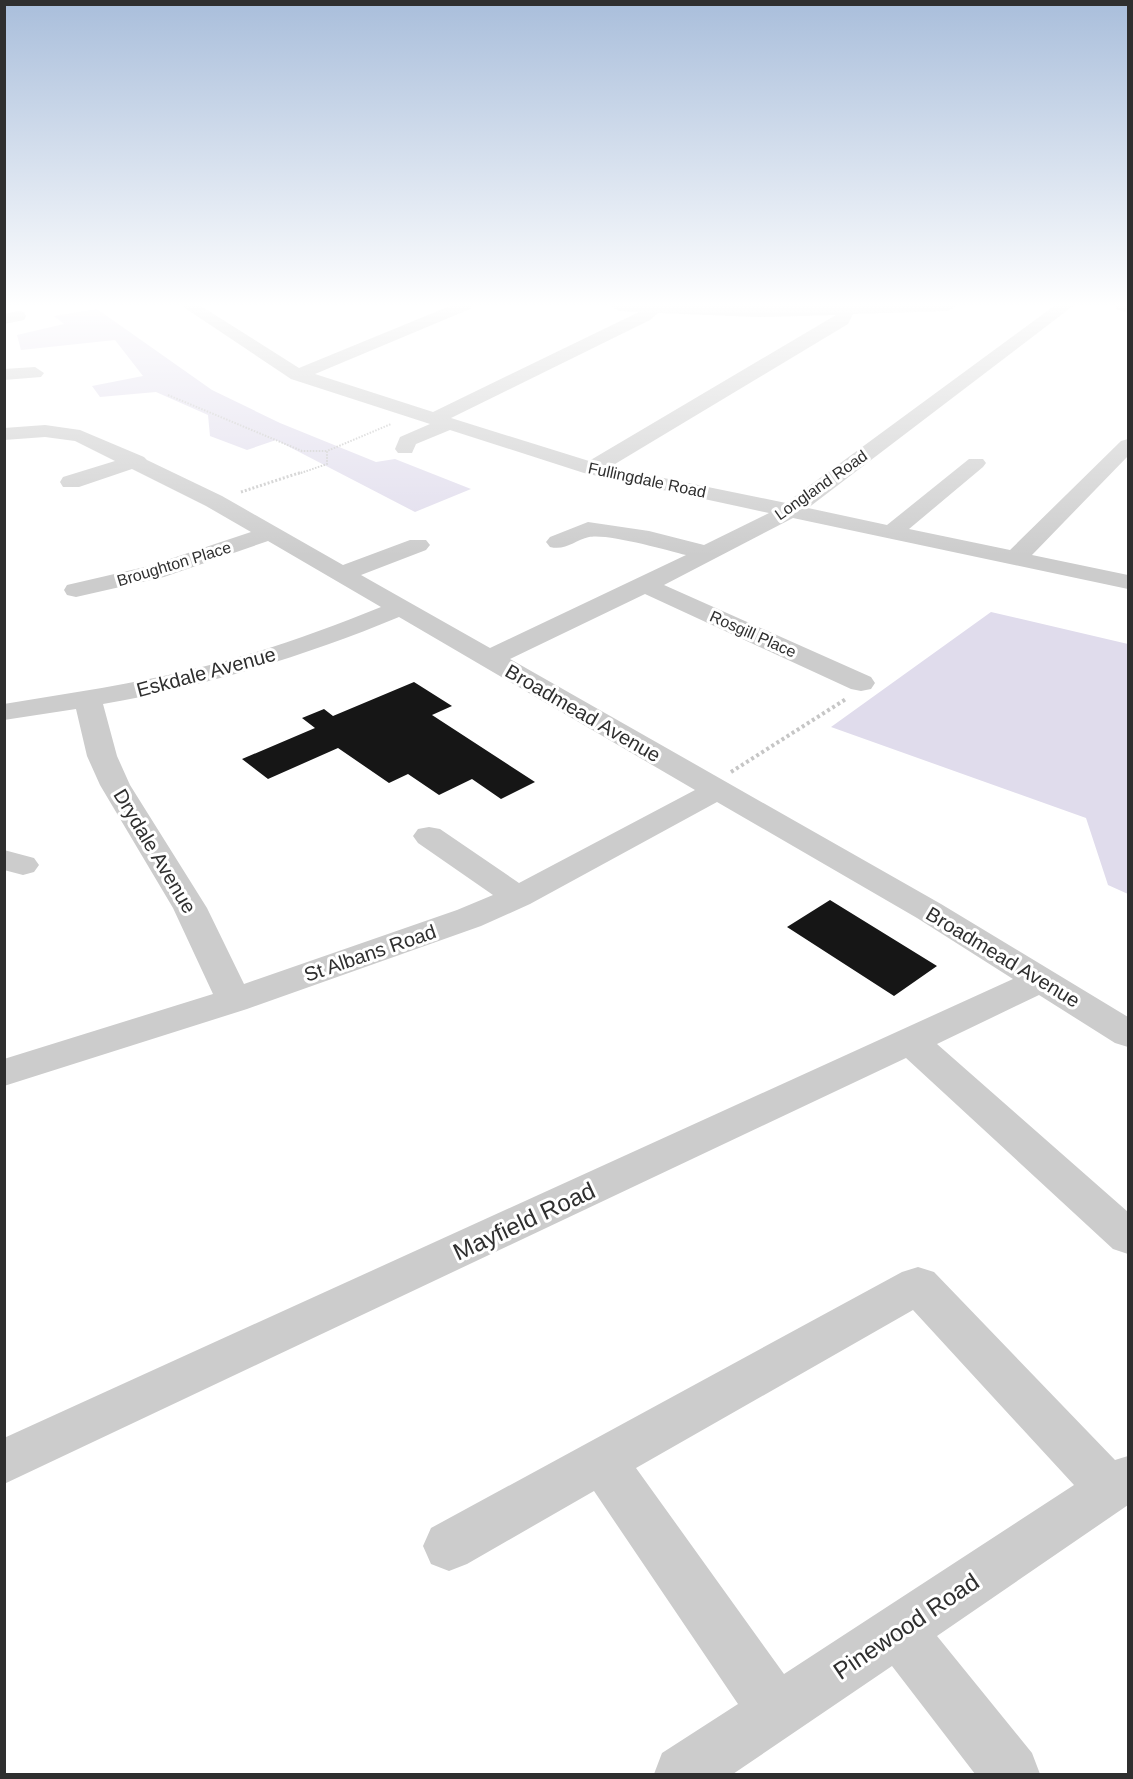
<svg xmlns="http://www.w3.org/2000/svg" width="1133" height="1779" viewBox="0 0 1133 1779" font-family="Helvetica,sans-serif">
  <style>
    .green { fill: #e0dcec }
    .building { fill: #161616 }
    .lines { fill: none; stroke-linecap: round; stroke-linejoin: round }
    .path-far2 { stroke: #c6c6c6; stroke-width: 2; stroke-dasharray: 1.5 1.5; stroke-linecap: butt }
    .path-far1 { stroke: #c6c6c6; stroke-width: 3; stroke-dasharray: 2 2; stroke-linecap: butt }
    .path { stroke: #c6c6c6; stroke-width: 4; stroke-dasharray: 3 3; stroke-linecap: butt }
    .minor { fill: #ccc; fill-rule: evenodd }
    .labels { text-anchor: middle; dominant-baseline: central; stroke-width: 6; stroke-linejoin: round; paint-order: stroke }
    .far-street-label { font-size: 16px; fill: #2f2f2f; stroke: #fff }
    .street-label { font-size: 20px; fill: #2f2f2f; stroke: #fff }
    .near-street-label { font-size: 24px; fill: #2f2f2f; stroke: #fff }
  </style>
  <rect width="100%" height="100%" fill="#fff"/>
  <path class="green" d="M97 309 212 390 280 423 376 462 395 459 471 489 415 512 276 440 247 450 210 436 208 415 156 392 100 397 92 386 143 376 115 340 21 350 17 335 64 324 54 316Z
    M991 612 1128 644V894L1108 885 1086 818 831 727Z"/>
  <path class="building" d="M414 682 452 706 432 715 535 782 501 799 472 779 439 795 408 774 389 783 338 748 268 779 242 759 315 728 302 718 324 709 333 716Z
    M830 900 937 966 894 996 787 927Z"/>
  <g class="lines">
    <path class="path-far2" d="M168 395 302 451H327
      M298 474 327 464V451L391 424"/>
    <path class="path-far1" d="M241 492 302 472"/>
    <path class="path" d="M731 772 846 699"/>
    <path class="minor" d="M182 306H201L299 368 450 306H472L470 309 315 374 433 412 639 312 619 311 611 306H956L948 311 853 314 848 324 610 467 786 503 1054 306H1073L808 508 887 525 969 459H983L986 463 983 467 909 529 1010 550 1121 441 1128 439V456L1032 555 1128 575V589L793 518 664 585 871 677 875 683 871 689 861 691 851 689 645 594 510 659 941 904 1128 1017V1047L1115 1043 1039 995 937 1044 1128 1212V1254L1113 1249 906 1058 4 1484V1438L1013 979 917 918 717 802 530 904 481 926 247 1009 4 1086V1059L213 994 173 908 100 785 87 756 76 709 4 720V704C69 693 135 684 198 668 261 653 321 631 381 607L268 541 164 577 76 597 67 595 64 590 67 585 149 566 251 532 206 506 132 469 79 487H63L60 482 63 477 115 461 75 441 45 437 4 440V428L45 425 80 430 144 457 147 460 222 496 343 565 410 540H426L430 545 426 550 361 575 490 648 686 555C667 550 606 533 589 537 575 540 566 551 550 547L546 542 550 537 588 522 649 531 704 545 769 513 584 473 450 430 416 444 412 453H398L395 449 400 437 430 424 291 379ZM658 313 759 317 836 315 589 461 451 418 650 320ZM399 617 695 790 519 883 440 829 429 827 418 829 413 836 418 843 493 895 457 910 244 984 207 908 130 785 117 756 103 704C205 686 303 657 399 617Z
      M1114 306H1128V313L1116 309Z
      M18 311 24 312 26 316 24 320 4 324V314Z
      M35 367 44 373 41 377 4 380V369Z
      M4 850 34 858 39 865 34 872 23 875 4 870Z
      M918 1267 934 1272 1115 1460 1128 1456V1505L937 1636 1032 1753 1040 1774H975L892 1666 733 1774H654L662 1753 738 1704 594 1491 467 1564 449 1571 431 1564 423 1546 431 1528 902 1272ZM913 1310 1074 1485 784 1674 636 1468Z"/>
  </g>
  <linearGradient id="sky" x2="0" y2="1"><stop stop-color="#a9bedb"/><stop offset="0.55" stop-color="#fff"/><stop offset="1" stop-color="#fff" stop-opacity="0"/></linearGradient>
  <rect width="1133" height="555" fill="url(#sky)"/>
  <g class="labels">
    <g class="far-street-label">
      <text transform="translate(647 480) rotate(12)">Fullingdale Road</text>
      <text transform="translate(821 485) rotate(-35)">Longland Road</text>
      <text transform="translate(174 564) rotate(-17)">Broughton Place</text>
      <text transform="translate(753 634) rotate(24)">Rosgill Place</text>
    </g>
    <g class="street-label">
      <text transform="translate(206 672) rotate(-15)">Eskdale Avenue</text>
      <text transform="translate(583 713) rotate(30)">Broadmead Avenue</text>
      <text transform="translate(155 851) rotate(59)">Drydale Avenue</text>
      <text transform="translate(370 953) rotate(-19)">St Albans Road</text>
      <text transform="translate(1003 957) rotate(31)">Broadmead Avenue</text>
    </g>
    <g class="near-street-label">
      <text transform="translate(524 1221) rotate(-25)">Mayfield Road</text>
      <text transform="translate(906 1626) rotate(-34)">Pinewood Road</text>
    </g>
  </g>
  <rect width="1133" height="1779" fill="none" stroke="#2f2f2f" stroke-width="12"/>
</svg>
